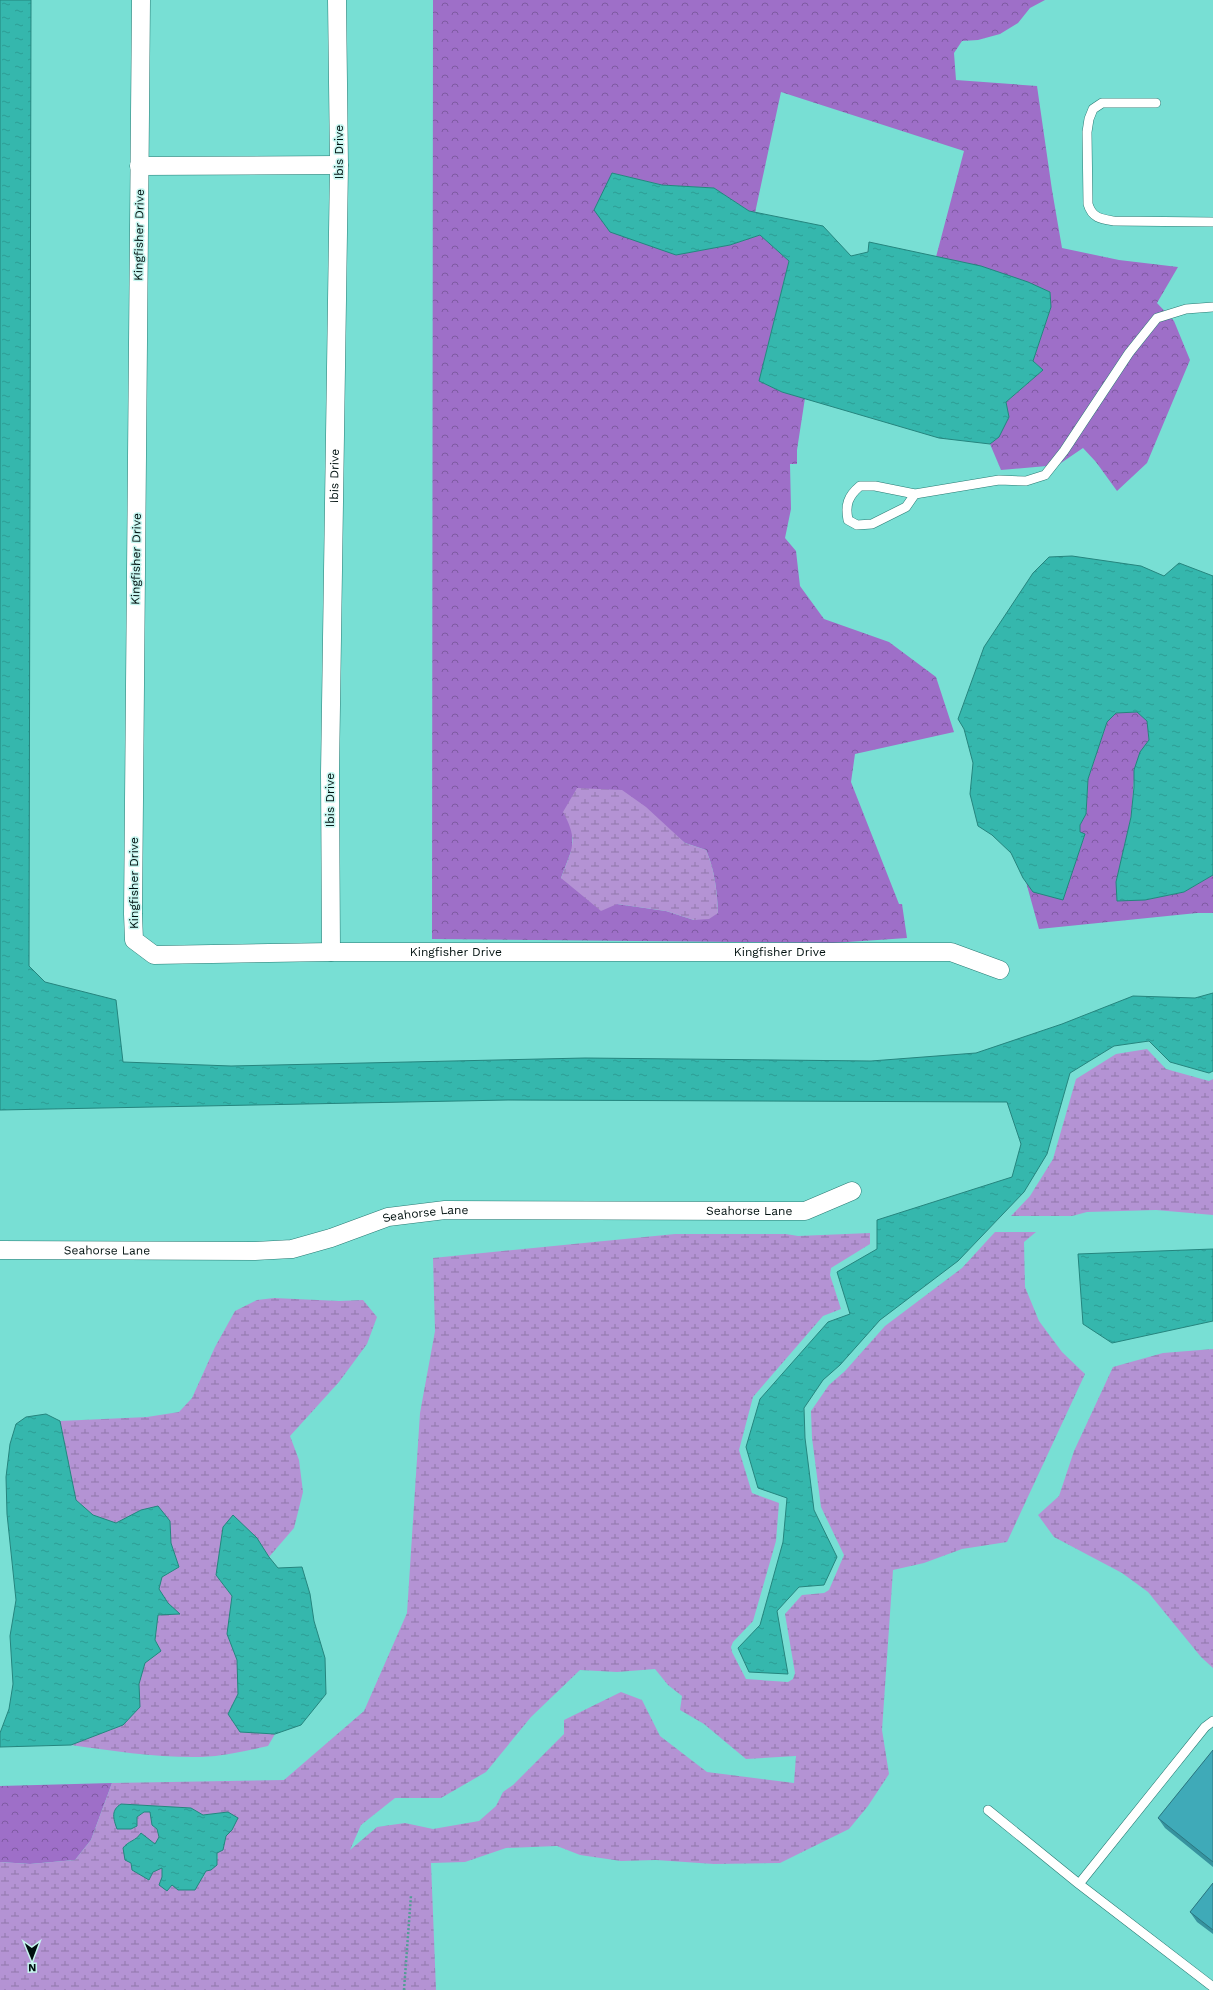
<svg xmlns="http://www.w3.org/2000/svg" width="1213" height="1990" viewBox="0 0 1213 1990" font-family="'Work Sans',sans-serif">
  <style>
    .forest { fill: url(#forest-crowns); fill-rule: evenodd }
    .wetland { fill: url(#wetland-marsh); fill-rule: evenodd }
    .water { fill: url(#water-ripples); stroke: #25857e }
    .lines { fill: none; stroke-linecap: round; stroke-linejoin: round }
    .lane-casing { stroke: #287a73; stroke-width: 10 }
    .street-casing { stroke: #287a73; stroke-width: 19 }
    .path { stroke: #529d95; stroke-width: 2.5; stroke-dasharray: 2 2; stroke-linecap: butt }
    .lane { stroke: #fff; stroke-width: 9 }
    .street { stroke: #fff; stroke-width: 18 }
    .wall { fill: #36929e }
    .building { fill: #3faab8; stroke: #2c7781 }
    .labels { text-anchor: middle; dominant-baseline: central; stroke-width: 3; stroke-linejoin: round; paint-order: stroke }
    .street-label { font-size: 12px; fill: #00100f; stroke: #c7f6f0 }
  </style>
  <defs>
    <pattern id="forest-crowns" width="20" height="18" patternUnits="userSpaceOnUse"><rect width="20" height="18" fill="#9e6fc8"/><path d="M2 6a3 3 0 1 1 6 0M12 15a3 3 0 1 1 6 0" fill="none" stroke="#7e5aa1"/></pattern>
    <pattern id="wetland-marsh" width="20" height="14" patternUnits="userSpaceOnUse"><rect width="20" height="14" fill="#b493d4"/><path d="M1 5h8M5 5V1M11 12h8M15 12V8" fill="none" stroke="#9077aa"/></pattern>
    <pattern id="water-ripples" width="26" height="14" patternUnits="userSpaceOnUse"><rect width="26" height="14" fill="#35b7ad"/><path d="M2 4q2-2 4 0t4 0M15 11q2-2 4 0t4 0" fill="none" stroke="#2d9c94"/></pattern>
  </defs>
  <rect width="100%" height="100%" fill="#78dfd4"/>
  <path class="forest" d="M433 0H1045L1030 8 1018 23 1000 34 978 40 962 41 954 53 956 80 1037 86 1052 190 1062 248 1119 260 1178 267 1157 303 1174 321 1190 360 1147 463 1117 491 1096 462 1083 448 1058 465 1001 470 990 444 999 437 1006 402 1043 370 1033 361 1051 307 1050 292C1013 275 977 265 936 257L964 151 781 92 755 213 749 211 714 188 662 185 612 173 676 255 730 245 760 235 789 261 759 381 782 392 805 398 797 450V464H790L791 509 785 538 796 551 800 586 824 619 889 642 936 677 954 732 855 754 851 782 899 904H902L907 938 833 943 432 939ZM572 828 672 833 685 843 706 850C715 871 717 891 718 913L694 920 666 911 617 904 561 878 572 849Z
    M1137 712 1147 721 1149 740C1130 765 1135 786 1131 816 1127 838 1121 860 1116 882L1145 900 1184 892 1213 875V913H1197L1039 929 1026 882 1033 892 1074 865 1085 835 1080 832V825L1086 814 1088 779 1107 722 1116 713Z
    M112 1783 91 1840 75 1860 30 1864 0 1862V1786Z"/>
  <path class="wetland" d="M577 788 622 790 646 807 685 843 706 850C715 871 717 891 718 913L709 919 694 920 666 911 617 904 601 911 561 878C572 849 579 841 563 812Z
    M1147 1049 1166 1069 1209 1081 1213 1079V1215L1156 1210 1087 1212 1072 1216H1011L1030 1196 1053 1159 1076 1079 1116 1054Z
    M995 1232H1036L1024 1242 1025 1287 1039 1321 1062 1352 1085 1374 1007 1542 962 1549 924 1563 893 1570 882 1730 889 1774 868 1806 849 1829 780 1863 714 1864 656 1860 621 1861 580 1855 557 1846 506 1848 465 1862 431 1863 436 1990H0V1862L30 1864 75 1860 91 1840 112 1783 284 1780 364 1711 407 1613 420 1413 435 1331 433 1258 675 1234H786L798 1236 870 1233V1244L831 1268 830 1275 841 1309 823 1316 753 1397 739 1450 752 1493 779 1503 776 1541 753 1621 733 1642 731 1647 732 1652 746 1679 788 1682 793 1679 795 1673 785 1614 802 1595 824 1593 829 1590 844 1555 821 1507 812 1438 811 1411 829 1385 845 1371 885 1326 962 1268ZM655 1669 668 1685 682 1696 680 1710 704 1724 746 1759 796 1756 794 1783 707 1772 660 1736 642 1700 621 1692 564 1720V1734L513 1785 503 1792 496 1806 479 1821 433 1829 405 1823 377 1827 350 1850 361 1825 395 1798H441L486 1772 531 1717 580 1670 617 1672ZM121 1804 191 1808 202 1815 228 1812 232 1830 226 1835 225 1843 217 1853 218 1858 206 1871 203 1878 172 1885H159L162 1877V1868L153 1872 149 1880 132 1870 127 1843C138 1839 145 1837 155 1844L159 1837 157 1829 152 1825 151 1812H144L137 1817V1826L131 1829 122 1828Z
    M274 1298 339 1301 363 1300 377 1317 367 1344 339 1382 290 1436 299 1460 303 1492 294 1528 269 1557 257 1538 223 1527 216 1575 232 1596 227 1634 237 1660 238 1694 228 1714 240 1732 275 1734 268 1746C246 1751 224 1756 202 1757 158 1758 114 1751 71 1745L123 1725 139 1707V1684L145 1663 161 1651 155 1640 158 1614H179L168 1603 159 1589 162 1577 179 1567 171 1543 170 1521 141 1510 116 1523 93 1515 76 1500 60 1421 147 1417 179 1412 192 1398 215 1347 235 1311 257 1300Z
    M1213 1349V1668L1201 1657 1148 1592 1122 1573 1054 1537 1038 1515 1059 1496 1074 1451 1113 1367 1163 1353Z"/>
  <path class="water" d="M0 0H31L29 966 45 982 116 1000 123 1062 231 1066 585 1058 871 1061 976 1053 1062 1024 1133 996 1195 998 1213 993V1071L1209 1073 1170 1062 1149 1041 1114 1046 1070 1073 1047 1154 1024 1192 958 1261 880 1320 840 1365 823 1380 804 1408 805 1438 814 1510 837 1557 824 1585 799 1587 777 1611 788 1674 749 1672 738 1648 760 1625 783 1542 787 1498 758 1488 746 1447 760 1399 828 1322 850 1314 837 1272 877 1249V1220L1012 1177 1021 1144 1007 1102 508 1100 0 1110Z
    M612 173 662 185 714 188 749 211 823 226 851 256 868 252 869 242 981 266 1028 282 1050 292 1051 307 1033 361 1043 370 1006 402 1009 417 999 437 990 444 939 438 782 392 759 381 789 261 760 235 730 245 676 255 610 232 594 210Z
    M1072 556 1141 566 1164 576 1179 563 1213 576V875L1184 892 1145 900 1117 901 1116 882 1131 817 1134 787V770L1140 752 1149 740 1147 721 1137 712 1116 713 1107 722 1088 779 1086 814 1080 825V832L1085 834 1063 900 1033 892 1023 878 1011 853 992 835 978 826 970 794 973 763 964 729 958 719 984 647 1033 573 1049 557Z
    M1213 1249V1321L1112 1343 1083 1324 1078 1254Z
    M46 1414 60 1421 76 1500 93 1515 116 1523 141 1510 158 1506 170 1521 171 1543 179 1567 162 1577 159 1589 168 1603 180 1614 158 1615 155 1640 161 1651 145 1663 139 1684 140 1707 123 1725 71 1745 0 1747V1733L9 1709 13 1684 10 1636 16 1600 7 1514 6 1477 10 1444 16 1424 26 1417Z
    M233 1515 257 1538 269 1557 278 1568 302 1567 310 1594 314 1621 325 1658 326 1694 301 1725 275 1734 240 1732 228 1714 238 1694 237 1660 227 1634 232 1596 216 1575 223 1527Z
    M121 1804 191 1808 203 1815 228 1812 238 1818 232 1830 226 1836 223 1850 217 1853V1865L211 1870 206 1871 195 1890H178L172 1885 167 1891 159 1885 162 1877V1868L153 1872 149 1880 132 1870 131 1863 125 1860 123 1848C128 1841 136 1841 141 1833L155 1844 159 1837 157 1829 152 1825 150 1812H144L137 1817V1826L131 1829H117C113 1818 111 1810 121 1804Z"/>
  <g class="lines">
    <defs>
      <path id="lane" d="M1156 103H1102L1093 109 1089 119 1087 132 1088 204C1092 218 1101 219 1114 221L1213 222
        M915 494 906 507 872 524 857 525 848 520C845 505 848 496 860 486H875L915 494 999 480 1026 481 1045 475 1064 451 1129 353 1157 318 1186 309 1213 307
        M1213 1721 1205 1727 1079 1884 1213 1987
        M988 1810 1079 1884"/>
      <g id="street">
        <path id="s1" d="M141 0 133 914 134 940 154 955 331 952H951L1000 970"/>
        <path d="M139 166 339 165"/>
        <path id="s2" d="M331 952 330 773 339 165 337 0"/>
        <path id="s3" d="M0 1250 255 1251 292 1249 331 1238 388 1217 445 1210 805 1211 852 1191"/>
      </g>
    </defs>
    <use href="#lane" class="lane-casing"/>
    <use href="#street" class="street-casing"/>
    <path class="path" d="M404 1990 411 1895"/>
    <use href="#lane" class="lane"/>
    <use href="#street" class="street"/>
  </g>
  <path class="wall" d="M1213 1750V1867L1165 1828 1158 1818Z
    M1213 1883V1934L1197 1922 1190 1912Z"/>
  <path class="building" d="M1213 1750V1862L1158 1818Z
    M1213 1883V1930L1190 1912Z"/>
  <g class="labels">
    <g class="street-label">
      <text transform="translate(339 152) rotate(-90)">Ibis Drive</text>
      <text transform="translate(139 235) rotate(-89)">Kingfisher Drive</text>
      <text stroke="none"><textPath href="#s2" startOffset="476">Ibis Drive</textPath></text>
      <text transform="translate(136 559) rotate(-89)">Kingfisher Drive</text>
      <text transform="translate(330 800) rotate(-90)">Ibis Drive</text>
      <text transform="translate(134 883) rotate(-90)">Kingfisher Drive</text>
      <text stroke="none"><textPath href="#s1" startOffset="1267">Kingfisher Drive</textPath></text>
      <text stroke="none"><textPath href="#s1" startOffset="1591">Kingfisher Drive</textPath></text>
      <text stroke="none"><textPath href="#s3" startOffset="755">Seahorse Lane</textPath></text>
      <text stroke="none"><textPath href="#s3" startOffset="431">Seahorse Lane</textPath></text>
      <text stroke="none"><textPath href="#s3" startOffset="107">Seahorse Lane</textPath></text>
    </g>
  </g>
  <g transform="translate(32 1958) rotate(179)" stroke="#c7f6f0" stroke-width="3" paint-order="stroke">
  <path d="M0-3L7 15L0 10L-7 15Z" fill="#00100f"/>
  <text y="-6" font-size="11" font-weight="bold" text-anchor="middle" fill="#00100f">N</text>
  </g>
</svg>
